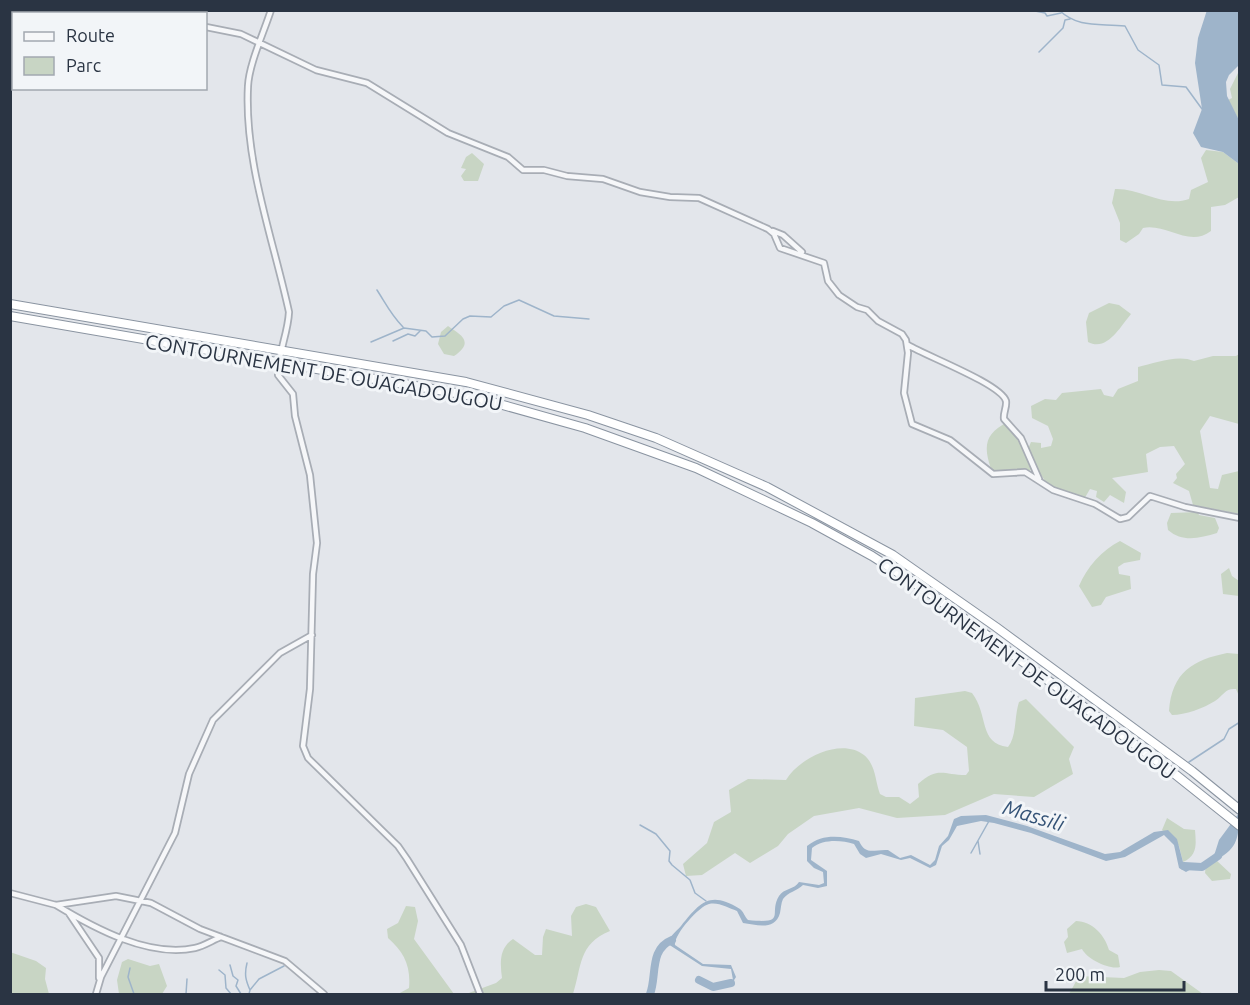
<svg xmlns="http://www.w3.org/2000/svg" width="1250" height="1005" viewBox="0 0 1250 1005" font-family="Ubuntu,sans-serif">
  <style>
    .green { fill: #c8d5c4 }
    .water { fill: #9eb4ca }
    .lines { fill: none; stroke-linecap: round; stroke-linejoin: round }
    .stream { stroke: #9eb4ca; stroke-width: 1.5 }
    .river { stroke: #9eb4ca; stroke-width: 8 }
    .minor-casing { stroke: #a8adb5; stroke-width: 8 }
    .trunk-casing { stroke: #8a94a1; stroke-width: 10 }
    .minor { stroke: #f6f7f9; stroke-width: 4.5 }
    .trunk { stroke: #fff; stroke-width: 8 }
    .labels { text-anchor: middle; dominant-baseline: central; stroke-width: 6; stroke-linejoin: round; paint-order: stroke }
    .street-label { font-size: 20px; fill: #2a3443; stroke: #f2f5f8 }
    .water-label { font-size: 21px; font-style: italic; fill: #345377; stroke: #f2f5f8 }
  </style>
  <rect width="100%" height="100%" fill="#e3e6eb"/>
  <path class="green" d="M1239 71V120L1228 100 1232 98 1230 89Z
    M1206 150 1223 152 1239 164V197L1225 205 1211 207V231C1189 248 1166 223 1143 228L1139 234 1126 243 1120 240V223L1112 203 1115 189C1141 188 1164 208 1189 199L1191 190 1208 182 1201 158Z
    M472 153 484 164 478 181H464L461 176 466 169 461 168 466 157Z
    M1109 303 1119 305 1131 314C1120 327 1107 352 1088 342L1086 322 1089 313Z
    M448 326C459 334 476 341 454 356L444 354 438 344 441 332Z
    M1239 354V424L1210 416 1200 431 1210 488 1218 489 1222 475 1239 471V514L1193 505 1189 491 1173 483 1177 478 1176 474 1185 464 1174 446 1160 447 1146 454 1148 472 1112 478 1126 492 1124 503 1110 495 1104 502 1096 497 1097 491 1090 489 1083 501 1050 489 1038 470 996 472 991 469C983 446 985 433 1008 422L1028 449 1031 442 1041 443V448L1051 446 1053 439 1048 426 1032 418 1031 406 1045 399 1056 400 1062 393 1101 389 1104 395 1113 397 1118 389 1138 381V367C1155 363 1178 354 1194 361L1213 356H1236Z
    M1198 512 1199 515 1215 518 1219 528 1217 533C1200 538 1183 543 1168 530L1167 523 1171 513Z
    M1120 541 1141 553 1140 560 1124 563 1118 567 1119 574 1130 576 1131 589 1106 597 1101 605 1092 607 1079 586C1087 567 1102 550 1120 541Z
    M1229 568 1232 576 1239 581V596L1223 594 1221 574Z
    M1227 653 1239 654V696L1236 689C1225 688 1224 695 1215 701 1204 708 1185 715 1172 715L1169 711C1172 672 1193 660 1227 653Z
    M965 691 972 693C989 715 978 743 1008 747 1017 736 1014 717 1019 702L1026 699 1074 747 1069 759 1073 774 1034 797 994 794 945 815 897 818 859 808 814 816 788 834 778 846 750 863 735 853 702 875 686 876 683 864 707 843 714 822 731 812 729 790 748 779 786 780C799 758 841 737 864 755 876 765 875 781 880 794L886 797H899L910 804 919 797 918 784C938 766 943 775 966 775L969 771 967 747 943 730 914 726 915 698Z
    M1167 818 1184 829 1195 830C1196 844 1198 855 1183 862L1179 846 1162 830Z
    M1216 860 1231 874 1230 879 1212 881 1205 873 1206 864Z
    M586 904 596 907 610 931C578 944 582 966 573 994H466L496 983 502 978C500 963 499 948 513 939L535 955H542L543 937 546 929 572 936 571 916 576 907Z
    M406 906 415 907 418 921 414 939 454 994H398L409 988C411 966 404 952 388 938L387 929 398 923Z
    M1076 921C1092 921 1105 935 1109 950L1118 955 1120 967C1109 970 1087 959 1082 949L1067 953 1064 942 1068 937 1067 929Z
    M10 952 36 961 46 968 45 979 49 994H11Z
    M128 959 150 966 159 964 167 986 162 994H119L117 980 122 962Z
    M1159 970 1171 971 1203 994H1069L1079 976 1124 978 1140 972Z"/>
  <path class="water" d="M1207 10 1239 11V65L1229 75 1226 82 1227 96 1239 120V164L1223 152 1201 147 1193 133 1202 109 1195 63 1198 38Z
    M1239 813C1239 840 1237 850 1212 862L1219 840Z
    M986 815 1027 826 1105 854 1120 852 1154 832 1168 830 1177 839 1183 862 1193 868 1186 872 1179 868 1174 845 1164 835 1125 857 1106 861 1031 833 994 823 981 821 957 826 949 840 942 846 936 865 930 868 910 858 901 860 881 854 866 858 860 854 854 844C841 840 823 839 812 848L811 860 827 871V886L818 888 803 885C797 891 788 892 783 899 781 903 781 908 780 913 775 931 757 925 743 923L737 911C728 908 719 902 709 904 699 906 673 936 675 945L703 964 731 965 736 977 731 985 721 986 733 980 731 969 702 966 668 944C668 937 676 932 681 926 700 903 709 890 740 909 744 912 744 916 748 920 788 924 768 914 779 896 784 888 794 890 799 882L819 885 824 883 823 872 814 868 807 861V846C823 833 842 836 859 841 866 856 874 849 888 850L900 858 911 855 930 865 935 860 939 846 948 836 954 819 961 816Z"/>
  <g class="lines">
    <path class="stream" d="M1030 10 1045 13 1047 16 1061 13
      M1059 10C1079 29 1100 23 1125 26L1138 50 1159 65 1162 85 1186 87 1202 109
      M1039 52 1063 28 1065 20 1070 19
      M377 290C386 304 391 315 403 327
      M393 341 408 334 415 336 420 331
      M371 342 404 328 426 331 432 337 445 336 463 319 470 316 491 317 504 306 519 300 554 316 589 319
      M1189 762 1224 739 1229 729 1240 722
      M640 825 656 834 670 851 669 861 672 865 690 880 695 893 706 901
      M978 841 980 854
      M971 853 989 821
      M247 963C244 975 246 981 250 990L249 994
      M230 965 233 976 238 980 236 986 241 994
      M130 968 128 977 134 994
      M219 970 225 975 226 988 231 994
      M250 990 259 979 284 966
      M186 994 187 979"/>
    <path class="river" d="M1184 866 1202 867 1218 856
      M699 980 713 987 731 983
      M650 994C657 977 649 949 672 940"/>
    <defs>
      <path id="minor" d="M53 10 57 14
        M271 10C264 32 249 64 248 86 244 162 273 238 289 312 288 334 278 352 278 375L293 394 295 416 310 475 317 543 313 574 310 689 303 746 308 758 398 846 407 859 461 945 480 994
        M206 27 241 34 316 70 367 83 448 133 508 157 523 170H544L567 176 603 179 640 192 670 197 699 198 768 229 774 234 780 248 824 263 828 281 839 295 857 307 867 310 878 321 902 334 906 340 908 353 904 393 912 424 950 440 993 474 1025 472 1053 490 1095 504 1120 519 1128 517 1150 496 1185 507 1240 518
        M773 231 783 235 802 252
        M908 345C926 356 1001 384 1006 401 1007 407 1003 413 1004 419L1021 438 1039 479
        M10 893 56 905 116 896 151 903 200 929 285 961 324 994
        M56 905C94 928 149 958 195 948 204 946 213 940 221 937
        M68 912 99 958V978
        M96 994 101 977 175 833 189 774 213 720 280 653 312 635"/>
      <path id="trunk" d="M10 304 466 382 588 415 656 438 767 487 893 555 996 627 1192 771 1240 810
        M10 316 467 395 585 428 696 468 812 523 872 556 931 594 1176 775 1240 826"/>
    </defs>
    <use href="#minor" class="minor-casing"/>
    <use href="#trunk" class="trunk-casing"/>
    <use href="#minor" class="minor"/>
    <use href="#trunk" class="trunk"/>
  </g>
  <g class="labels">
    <g class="street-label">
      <text transform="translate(324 372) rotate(10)">CONTOURNEMENT DE OUAGADOUGOU</text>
      <text transform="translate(1027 668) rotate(36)">CONTOURNEMENT DE OUAGADOUGOU</text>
    </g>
    <g class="water-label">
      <text transform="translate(1034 815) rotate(17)">Massili</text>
    </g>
  </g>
  <rect width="1250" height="1005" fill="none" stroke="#2a3443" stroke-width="24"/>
  <rect x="12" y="12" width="195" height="78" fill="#f2f5f8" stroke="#a2a8b0" stroke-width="1.5"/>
  <rect x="24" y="32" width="30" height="9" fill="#f6f7f9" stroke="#a2a8b0" stroke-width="1.5"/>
  <text x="66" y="42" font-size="18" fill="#2a3443">Route</text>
  <rect x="24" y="57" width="30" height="18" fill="#c8d5c4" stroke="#a2a8b0" stroke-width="1.5"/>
  <text x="66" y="72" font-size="18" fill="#2a3443">Parc</text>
  <path d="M1046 981v9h138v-9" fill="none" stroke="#2a3443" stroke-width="3"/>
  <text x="1055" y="981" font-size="18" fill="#2a3443" stroke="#f2f5f8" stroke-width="4.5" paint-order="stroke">200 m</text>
</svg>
